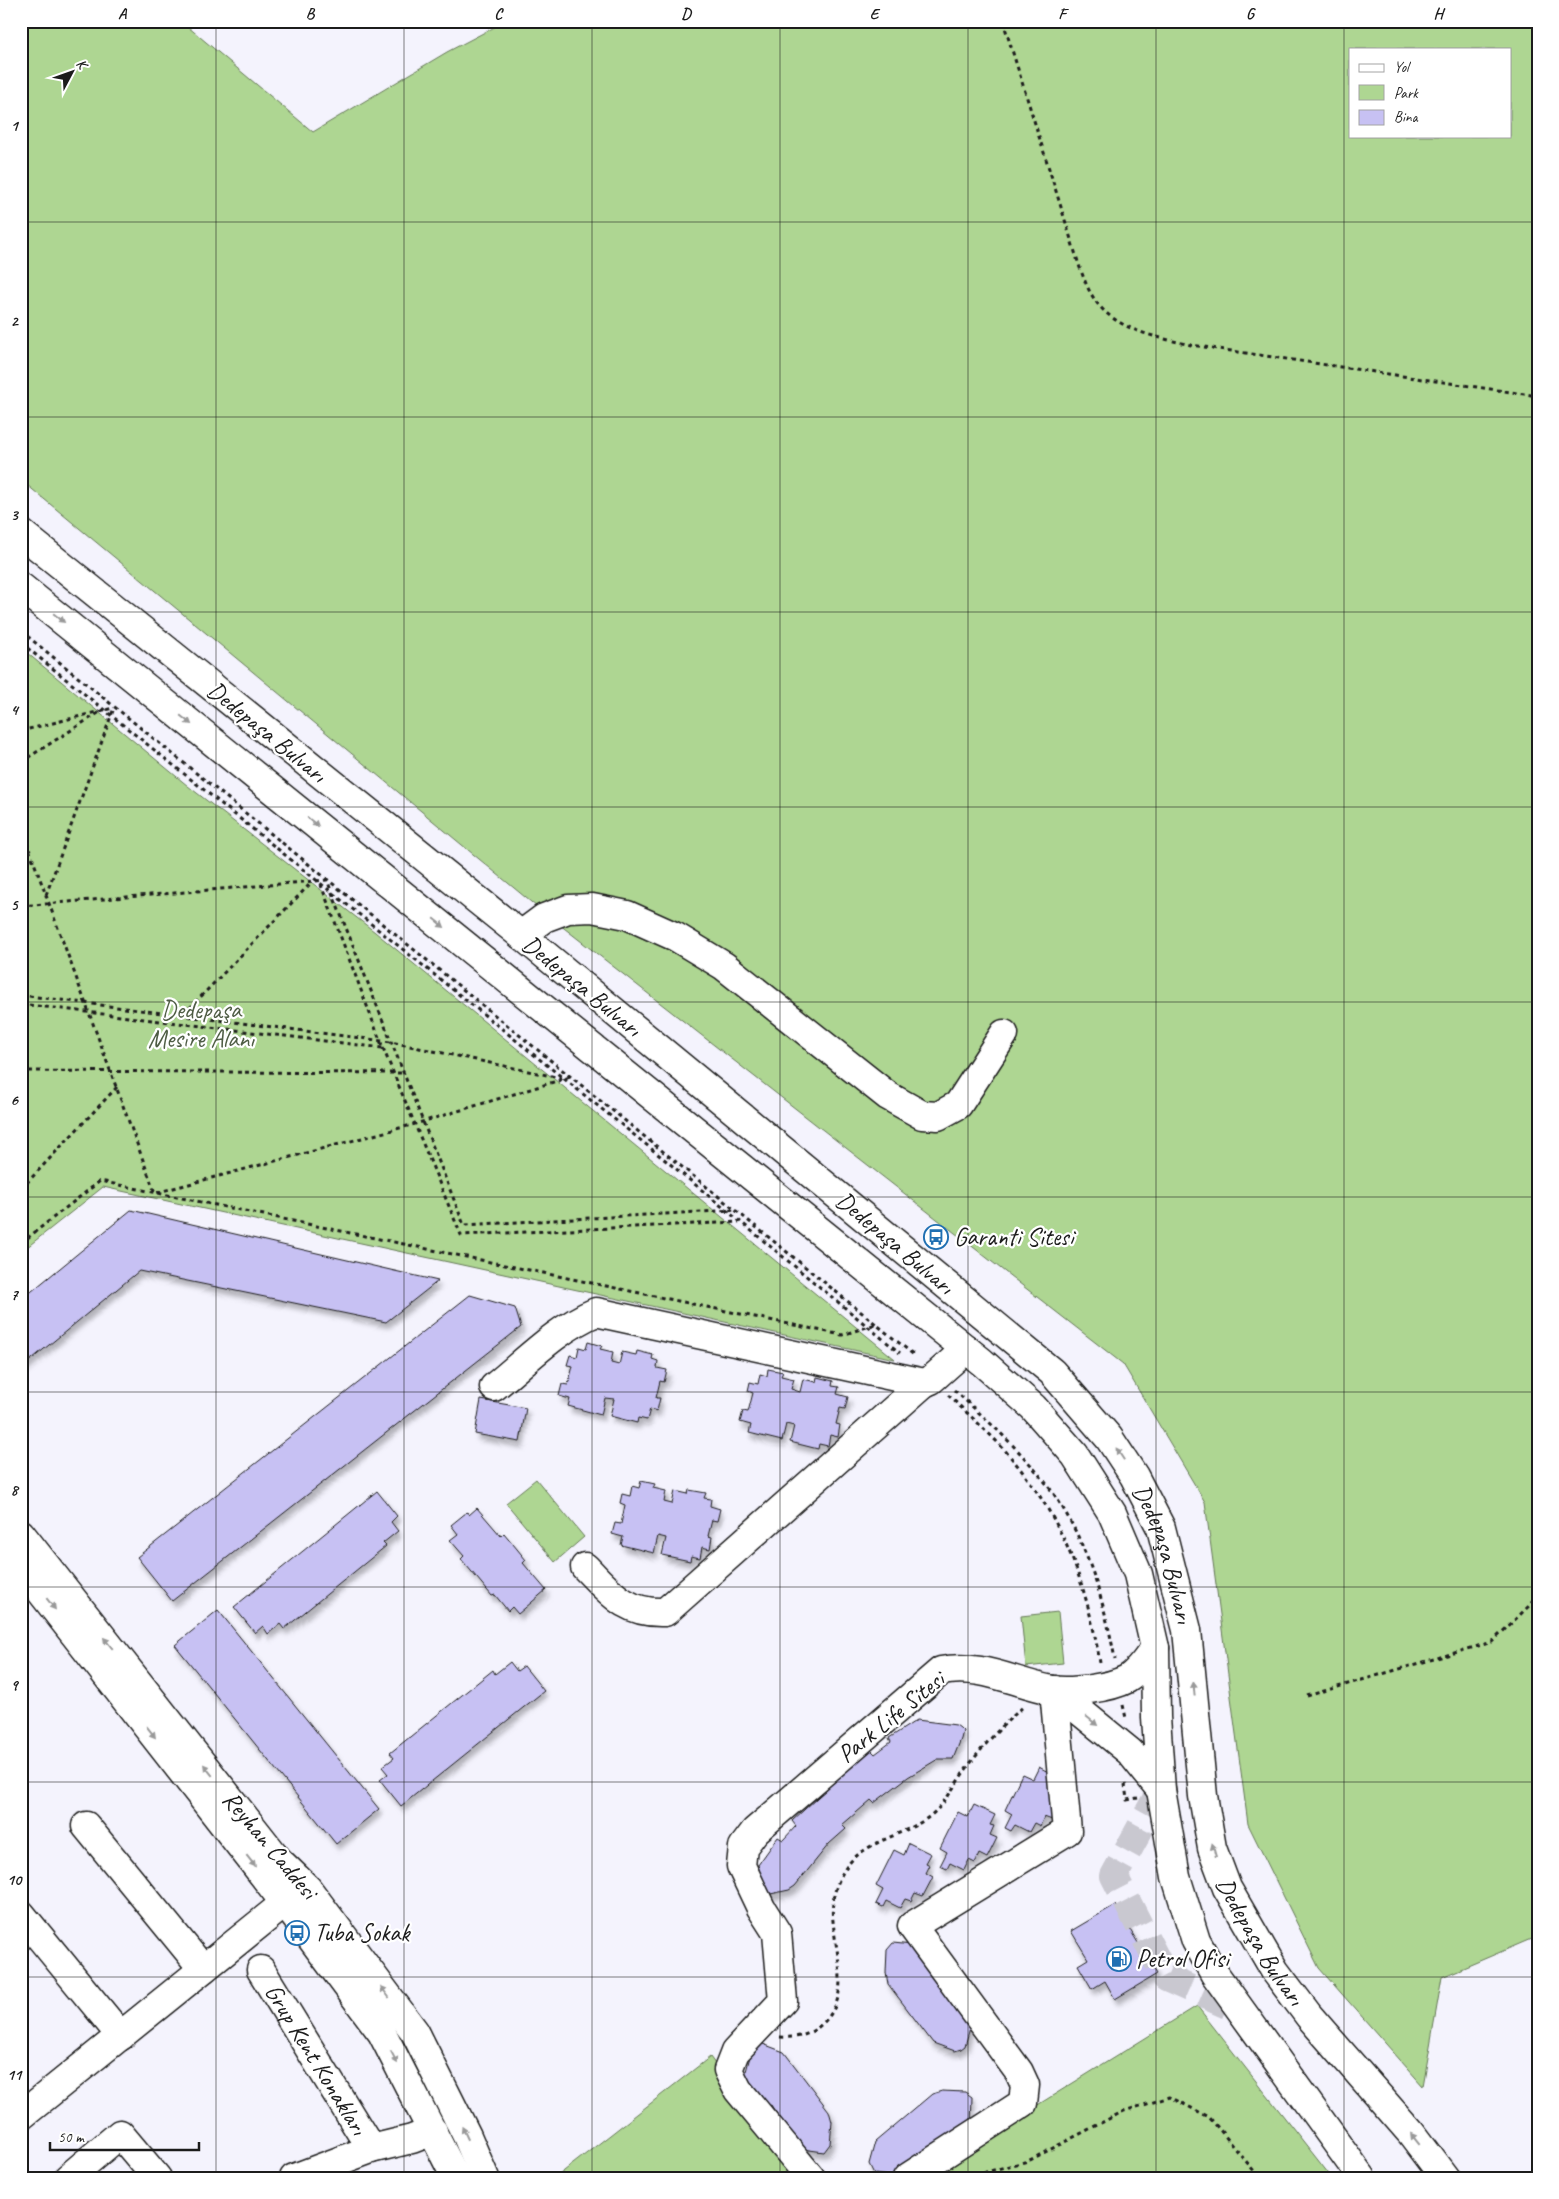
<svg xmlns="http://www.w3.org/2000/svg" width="1559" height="2199" viewBox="0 0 1559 2199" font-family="Caveat,sans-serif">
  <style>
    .green { fill: #aed692; stroke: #657957; fill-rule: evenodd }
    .building { fill: #c7c1f3; stroke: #1c1c1c; filter: url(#shadow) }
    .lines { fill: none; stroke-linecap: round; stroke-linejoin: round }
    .minor-tunnel { stroke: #c9c8d0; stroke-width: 28; stroke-dasharray: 28 14; stroke-linecap: butt }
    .minor-casing { stroke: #1c1c1c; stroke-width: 31 }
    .major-casing { stroke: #1c1c1c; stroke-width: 31 }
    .path { stroke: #1c1c1c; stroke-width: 3; stroke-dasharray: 4 4; stroke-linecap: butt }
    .minor { stroke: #fff; stroke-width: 28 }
    .major { stroke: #fff; stroke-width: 28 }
    .oneway { fill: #999 }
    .grid { fill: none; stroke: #1c1c1c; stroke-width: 1; stroke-opacity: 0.55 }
    .labels { text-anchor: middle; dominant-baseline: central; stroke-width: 4.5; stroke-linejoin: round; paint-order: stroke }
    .street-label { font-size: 25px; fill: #1c1c1c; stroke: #fff }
    .park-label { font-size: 25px; fill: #4f5d45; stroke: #fff }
    .poi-label { font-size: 25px; fill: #1c1c1c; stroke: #fff; text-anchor: start }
    .neatline { fill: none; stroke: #1c1c1c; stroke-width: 2 }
    .grid-label { font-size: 16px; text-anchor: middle; font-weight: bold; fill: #1c1c1c }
  </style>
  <defs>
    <filter id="shadow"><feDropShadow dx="3" dy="5.5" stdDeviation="2.5" flood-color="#0004"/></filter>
  </defs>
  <rect width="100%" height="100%" fill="#f4f3fd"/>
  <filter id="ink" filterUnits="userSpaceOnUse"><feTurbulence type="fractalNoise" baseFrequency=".02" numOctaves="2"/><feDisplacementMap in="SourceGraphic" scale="10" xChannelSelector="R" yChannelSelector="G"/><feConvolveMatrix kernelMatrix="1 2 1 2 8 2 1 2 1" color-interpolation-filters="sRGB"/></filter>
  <g filter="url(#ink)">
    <path class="green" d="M21 21H181L313 132 447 52 506 21H1538V1936L1442 1977 1423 2086 1319 1968 1248 1824 1205 1502 1123 1364 537 907 21 480ZM1350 49H1510V136H1350Z
      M21 648 188 786 375 932 895 1359 103 1187 21 1252Z
      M536 1479 584 1537 555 1562 506 1503Z
      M1058 1612 1063 1663 1026 1667 1021 1616Z
      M1197 2006 1332 2178H920Z
      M710 2057 799 2178H555Z"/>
    <path class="building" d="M131 1210 438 1281 386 1322 139 1271 21 1368V1300Z
      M470 1295 515 1308 521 1327 172 1601 137 1557Z
      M588 1342 602 1346 600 1349 613 1352 611 1363 619 1365 622 1352 636 1355 637 1351 653 1355 652 1359 658 1361 657 1368 667 1370 664 1382 660 1381 656 1398H660L657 1411 650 1409 647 1420 638 1418 637 1423 610 1416 614 1399 605 1398 601 1415 568 1406 570 1399 559 1396 562 1384 568 1385 573 1366 567 1365 570 1355 577 1357 579 1347 586 1349Z
      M768 1369 783 1372 781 1376 794 1379 791 1389 800 1392 803 1379 816 1382 817 1377 833 1381 832 1386 839 1387 837 1394 848 1397 845 1409 840 1408 836 1424 840 1425 838 1437 830 1435 828 1446 819 1444 818 1449 790 1442 794 1426 786 1424 782 1441 749 1433 751 1425 740 1422 743 1411 748 1412 753 1393 748 1391 750 1382 758 1384 760 1374 767 1376Z
      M481 1400 526 1408 520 1442 475 1434Z
      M641 1481 655 1484 653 1488 666 1491 664 1502 672 1504 675 1491 688 1494 689 1490 706 1493 704 1498 711 1499 710 1506 720 1509 717 1521 712 1520 708 1536 712 1537 710 1549 702 1547 700 1558 691 1556 690 1561 662 1555 666 1538 658 1536 654 1553 621 1545 623 1537 612 1534 615 1523 621 1524 625 1505 620 1503 622 1494 630 1496 632 1486 639 1488Z
      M377 1491 397 1516 391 1522 398 1531 383 1543 386 1546 284 1629 280 1624 268 1634 263 1626 255 1633 234 1607Z
      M477 1508 501 1536 504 1533 526 1560 523 1563 546 1590 518 1614 512 1607 508 1611 495 1595 492 1596 461 1559 464 1556 450 1540 458 1534 451 1525 467 1512 469 1515Z
      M218 1610 379 1809 336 1844 175 1645Z
      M510 1662 517 1671 524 1666 544 1691 401 1806 380 1780 388 1774 382 1767 394 1758 390 1753 493 1670 495 1674Z
      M917 1720 956 1725 960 1728 963 1731 961 1739 953 1759H938L908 1777 874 1803 871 1800 842 1825 846 1829 829 1844 795 1886 789 1890 766 1895 758 1865 778 1837 783 1840 796 1826 792 1821 870 1749 875 1754 891 1742 889 1738Z
      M1039 1767 1059 1778 1061 1801 1052 1820 1044 1817 1040 1826 1034 1823 1029 1832 1015 1825 1011 1831 1005 1828 1012 1814 1005 1810 1022 1774 1033 1779Z
      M974 1805 995 1815 990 1825 994 1826 990 1835 997 1838 987 1858 979 1854 975 1863 969 1860 964 1870 950 1863 947 1869 940 1866 947 1852 940 1848 958 1812 968 1817Z
      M909 1843 931 1854 926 1863 930 1865 926 1873 933 1877 923 1896 915 1893 911 1901 905 1899 900 1908 886 1901 883 1907 876 1904 883 1890 876 1886 894 1850 904 1855Z
      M1115 1905 1157 1974 1115 1999 1105 1981 1092 1989 1078 1965 1088 1959 1071 1931Z
      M893 1943 922 1946 972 2020 965 2046 961 2049 955 2051 933 2043 888 1984 886 1973 887 1950Z
      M763 2044 784 2052 829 2111 832 2122 830 2144 824 2152 795 2148 774 2118 778 2116 771 2105 767 2107 745 2075 752 2049Z
      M942 2091 965 2092 972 2097 971 2127 904 2178 874 2174 869 2164 875 2142 932 2094Z"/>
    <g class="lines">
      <path class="minor-tunnel" d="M1161 1790 1114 1876 1166 1978 1241 2011"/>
      <defs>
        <g id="minor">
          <path d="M521 935 544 918 568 909 592 908 627 915 676 937 724 966 888 1096 922 1115 938 1116 958 1105 1004 1034"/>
          <path d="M924 1383 931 1380 966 1349"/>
          <path d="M494 1387C526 1361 558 1328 596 1312L924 1383 665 1612C625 1614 610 1592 585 1567"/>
          <path d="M1054 1690 1130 1752 1161 1790"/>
          <path d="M86 1826 203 1969"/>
          <path d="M21 1914 121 2036"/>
          <path id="s1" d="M261 1970 371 2149"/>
          <path d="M21 2116 285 1903 305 1889"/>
          <path d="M68 2178 120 2134 157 2178"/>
          <path d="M294 2178 371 2149 412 2139 433 2131"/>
          <path d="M811 2178 738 2090 728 2070 735 2052 783 2001 777 1933 761 1908 741 1866 743 1847 755 1831 941 1671C981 1663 1014 1683 1052 1690 1071 1693 1110 1688 1127 1679 1139 1672 1147 1659 1155 1648"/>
          <path d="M907 2178 1023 2103 1025 2085 1019 2072 912 1926 1067 1831 1054 1690"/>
        </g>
        <g id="major">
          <path id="s2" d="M21 533 521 935 1052 1372 1109 1438 1134 1476 1161 1528 1187 1630 1203 1796 1212 1848 1227 1888 1275 1971 1309 2016 1411 2133 1445 2178"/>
          <path d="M21 587 982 1362 1033 1407 1075 1455 1112 1513 1138 1574 1155 1648 1156 1717 1161 1790 1176 1877 1196 1941 1214 1973 1362 2178"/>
          <path d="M21 1534 279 1861 307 1888 415 2032 467 2136 485 2178"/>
          <path d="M21 1566 285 1903 382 2033 456 2178"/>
        </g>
      </defs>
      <use href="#minor" class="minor-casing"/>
      <use href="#major" class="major-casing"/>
      <path class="path" d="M1003 21 1079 265C1083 276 1087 288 1093 297 1113 330 1156 337 1191 345L1538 396
        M21 631 914 1355
        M21 643 669 1163 900 1353
        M21 731 113 708
        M21 762 103 710
        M21 827 155 1193 415 1124 570 1077
        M46 895 114 708
        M21 906 327 880 464 1225 736 1210
        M21 995 391 1042 561 1078
        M21 1004 383 1048 321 885
        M184 1014 312 882
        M383 1048 461 1235 739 1222
        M21 1071 403 1073
        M21 1189 117 1087
        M21 1243 100 1181 842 1335 876 1324
        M954 1390C985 1418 1015 1445 1041 1477 1083 1528 1103 1595 1115 1659
        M948 1395C968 1414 990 1433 1008 1454 1063 1518 1086 1581 1100 1663
        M1307 1696 1492 1642 1531 1604 1538 1590
        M1123 1705 1126 1718
        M1125 1784 1127 1800 1138 1798
        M780 2037C797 2038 809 2036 822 2024 852 1997 836 1956 833 1921 831 1905 834 1890 841 1876 857 1841 902 1838 930 1816 944 1805 950 1792 960 1778 978 1751 999 1728 1023 1707
        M977 2178 986 2172 1028 2161 1124 2111 1170 2097 1209 2117 1260 2178"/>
      <use href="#minor" class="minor"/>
      <use href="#major" class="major"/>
    </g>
    <defs><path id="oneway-solid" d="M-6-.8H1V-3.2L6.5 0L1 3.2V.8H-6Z" transform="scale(1.25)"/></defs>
    <g class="oneway">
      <use href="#oneway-solid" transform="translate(59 618) rotate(39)"/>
      <use href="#oneway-solid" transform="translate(186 720) rotate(39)"/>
      <use href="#oneway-solid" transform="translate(313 822) rotate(39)"/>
      <use href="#oneway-solid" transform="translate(439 923) rotate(39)"/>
      <use href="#oneway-solid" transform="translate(1120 1454) rotate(-123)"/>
      <use href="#oneway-solid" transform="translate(51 1604) rotate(52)"/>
      <use href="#oneway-solid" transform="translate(108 1643) rotate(-129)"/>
      <use href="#oneway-solid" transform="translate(1194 1689) rotate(-95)"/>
      <use href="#oneway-solid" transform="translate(1092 1721) rotate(39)"/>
      <use href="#oneway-solid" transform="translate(151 1732) rotate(52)"/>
      <use href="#oneway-solid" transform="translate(208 1770) rotate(-128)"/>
      <use href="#oneway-solid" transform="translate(1214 1850) rotate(-106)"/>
      <use href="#oneway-solid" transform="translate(251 1861) rotate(52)"/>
      <use href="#oneway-solid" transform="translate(385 1992) rotate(-127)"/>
      <use href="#oneway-solid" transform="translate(394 2057) rotate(62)"/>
      <use href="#oneway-solid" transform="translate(465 2133) rotate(-115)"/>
      <use href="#oneway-solid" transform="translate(1415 2139) rotate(-128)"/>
    </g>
  </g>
  <path class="grid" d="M216 21V2178M404 21V2178M592 21V2178M780 21V2178M968 21V2178M1156 21V2178M1344 21V2178M21 222H1538M21 417H1538M21 612H1538M21 807H1538M21 1002H1538M21 1197H1538M21 1392H1538M21 1587H1538M21 1782H1538M21 1977H1538"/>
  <defs>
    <symbol id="bus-ring" viewBox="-11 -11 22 22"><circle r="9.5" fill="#fff" stroke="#1f6fb2" stroke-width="1.5"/><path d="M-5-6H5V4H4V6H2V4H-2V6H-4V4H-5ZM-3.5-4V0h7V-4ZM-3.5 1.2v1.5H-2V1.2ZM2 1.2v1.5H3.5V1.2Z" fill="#1f6fb2"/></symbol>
    <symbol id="fuel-ring" viewBox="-11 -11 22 22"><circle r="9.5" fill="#fff" stroke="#1f6fb2" stroke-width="1.5"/><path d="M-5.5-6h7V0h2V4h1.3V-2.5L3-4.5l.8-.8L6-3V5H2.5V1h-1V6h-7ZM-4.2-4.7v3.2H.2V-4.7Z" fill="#1f6fb2"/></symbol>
  </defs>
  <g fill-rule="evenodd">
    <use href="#bus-ring" x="922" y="1223" width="28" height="28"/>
    <use href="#bus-ring" x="283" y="1919" width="28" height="28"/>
    <use href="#fuel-ring" x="1105" y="1945" width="28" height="28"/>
  </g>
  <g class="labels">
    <g class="street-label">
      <text transform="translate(267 732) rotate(39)">Dedepaşa Bulvarı</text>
      <text transform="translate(582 986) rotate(39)">Dedepaşa Bulvarı</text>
      <text transform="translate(895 1243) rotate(40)">Dedepaşa Bulvarı</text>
      <text stroke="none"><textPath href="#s2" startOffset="1546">Dedepaşa Bulvarı</textPath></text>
      <text transform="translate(891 1717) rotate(-39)">Park Life Sitesi</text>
      <text transform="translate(270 1845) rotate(50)">Reyhan Caddesi</text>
      <text stroke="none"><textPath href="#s2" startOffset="1951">Dedepaşa Bulvarı</textPath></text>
      <text stroke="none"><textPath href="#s1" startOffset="105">Grup Kent Konakları</textPath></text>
    </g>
    <g class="park-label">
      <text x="201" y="1010">Dedepaşa<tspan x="201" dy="29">Mesire Alanı</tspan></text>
    </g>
    <g class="poi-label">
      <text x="954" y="1237">Garanti Sitesi</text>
      <text x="314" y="1933">Tuba Sokak</text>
      <text x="1136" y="1959">Petrol Ofisi</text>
    </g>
  </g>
  <rect width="1559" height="2199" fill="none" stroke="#fff" stroke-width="55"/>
  <rect x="1349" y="48" width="162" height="90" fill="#ffffff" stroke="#a4a4a4"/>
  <rect x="1359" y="64" width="25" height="8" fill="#ffffff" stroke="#a4a4a4"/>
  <text x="1394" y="72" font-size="15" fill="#1c1c1c">Yol</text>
  <rect x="1359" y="85" width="25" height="15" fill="#aed692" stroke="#a4a4a4"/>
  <text x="1394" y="98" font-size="15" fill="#1c1c1c">Park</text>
  <rect x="1359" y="110" width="25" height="15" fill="#c7c1f3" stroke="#a4a4a4"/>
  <text x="1394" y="122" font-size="15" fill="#1c1c1c">Bina</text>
  <g transform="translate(72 72) rotate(49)" stroke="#ffffff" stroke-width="4" paint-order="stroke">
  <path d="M0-4L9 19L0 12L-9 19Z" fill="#1c1c1c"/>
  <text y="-8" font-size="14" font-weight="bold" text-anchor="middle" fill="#1c1c1c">K</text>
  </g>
  <path d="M50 2142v8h149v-8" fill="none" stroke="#1c1c1c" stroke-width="2.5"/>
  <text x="58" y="2142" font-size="15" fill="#1c1c1c" stroke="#ffffff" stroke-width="4" paint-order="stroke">50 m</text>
  <rect x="28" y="28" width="1504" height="2144" class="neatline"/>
  <g class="grid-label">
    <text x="122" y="19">A</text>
    <text x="310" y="19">B</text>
    <text x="498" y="19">C</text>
    <text x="686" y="19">D</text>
    <text x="874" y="19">E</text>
    <text x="1062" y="19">F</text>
    <text x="1250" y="19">G</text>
    <text x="1438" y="19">H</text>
    <text x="14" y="131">1</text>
    <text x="14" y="326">2</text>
    <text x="14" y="520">3</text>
    <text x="14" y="715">4</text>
    <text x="14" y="910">5</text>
    <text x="14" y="1105">6</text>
    <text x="14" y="1300">7</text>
    <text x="14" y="1495">8</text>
    <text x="14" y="1690">9</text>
    <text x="14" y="1885">10</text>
    <text x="14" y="2080">11</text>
  </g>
</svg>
